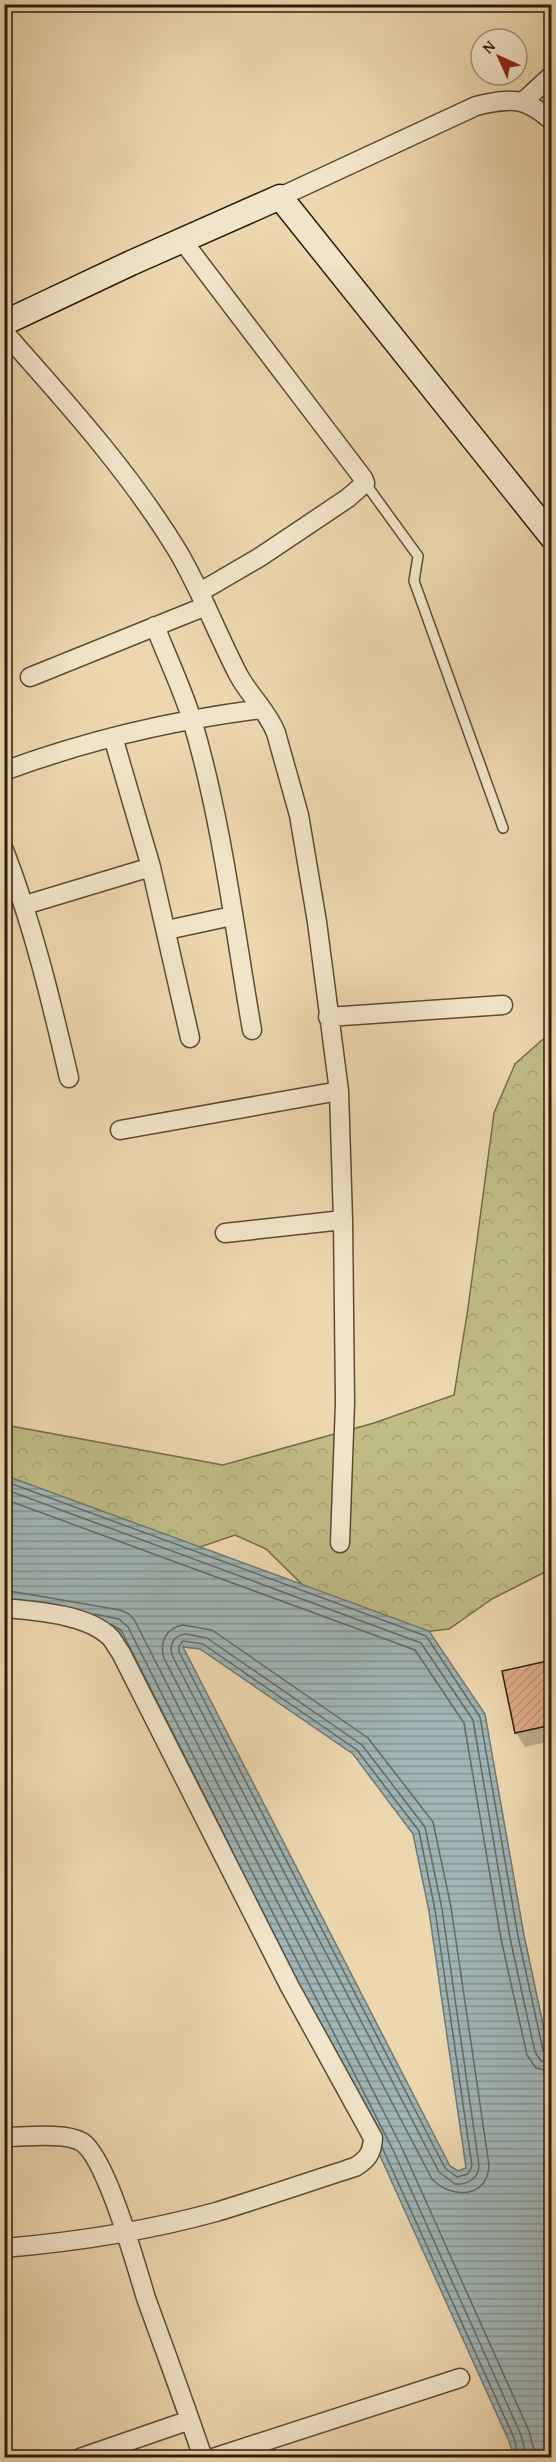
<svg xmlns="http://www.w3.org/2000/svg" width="556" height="2462" viewBox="0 0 556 2462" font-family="'Gentium Book Plus',serif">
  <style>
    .forest { fill: url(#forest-crowns); stroke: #746c48; stroke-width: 1.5 }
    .water { fill: url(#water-rules); stroke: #717972; stroke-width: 1.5; fill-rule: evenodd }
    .shadow { fill: #0003 }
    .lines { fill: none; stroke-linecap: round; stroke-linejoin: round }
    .shore { stroke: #656a61; stroke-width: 1.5 }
    .building { fill: url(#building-hatch); stroke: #2a1d0b; stroke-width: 1.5 }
    .lane-casing { stroke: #5b4c34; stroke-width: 12 }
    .street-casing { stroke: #5b4c34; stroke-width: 21 }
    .secondary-casing { stroke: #2a1d0b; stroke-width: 27 }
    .lane { stroke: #f3e5cb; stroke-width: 9 }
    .street { stroke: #f3e5cb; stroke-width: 18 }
    .secondary { stroke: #f3e5cb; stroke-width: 24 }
  </style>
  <defs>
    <pattern id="forest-crowns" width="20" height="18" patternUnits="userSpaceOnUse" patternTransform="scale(1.5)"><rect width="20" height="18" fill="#bfbc86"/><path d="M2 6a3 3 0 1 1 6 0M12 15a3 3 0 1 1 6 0" fill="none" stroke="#a4a172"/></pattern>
    <pattern id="water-rules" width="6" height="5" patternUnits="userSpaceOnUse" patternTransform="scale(1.5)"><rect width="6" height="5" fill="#a0b6b7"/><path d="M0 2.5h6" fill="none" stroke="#839393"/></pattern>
    <pattern id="building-hatch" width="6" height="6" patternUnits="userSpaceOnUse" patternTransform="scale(1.5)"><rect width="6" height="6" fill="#e2ae8a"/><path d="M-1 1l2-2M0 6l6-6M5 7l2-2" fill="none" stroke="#c29576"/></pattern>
  </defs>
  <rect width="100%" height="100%" fill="#edd7af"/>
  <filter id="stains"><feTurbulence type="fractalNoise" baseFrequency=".00333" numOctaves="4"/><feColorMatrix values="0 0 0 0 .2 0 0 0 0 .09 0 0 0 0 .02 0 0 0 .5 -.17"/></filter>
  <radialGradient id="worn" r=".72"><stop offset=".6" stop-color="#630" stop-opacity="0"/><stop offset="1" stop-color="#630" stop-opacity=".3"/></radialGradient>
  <path class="forest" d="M551 1035V1569L492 1599 449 1629 396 1635 322 1604 266 1549 235 1535 174 1556 5 1494V1425L223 1465 374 1423 454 1395 468 1308 494 1113 515 1064 542 1040Z"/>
  <path class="water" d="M4 1475 429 1631 485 1714 524 1935 551 2062V2457H514L509 2441 381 2158 116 1632 5 1612ZM183 1647 200 1649 353 1754 413 1834 429 1911 466 2168 458 2171 450 2166Z"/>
  <path class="shadow" d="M552 1662V1741L525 1747 516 1733Z"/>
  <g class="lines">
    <path class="shore" d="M4 1481 426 1636 480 1717 518 1936 543 2050 546 2055 552 2056
      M4 1489 421 1643 473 1720 510 1938 535 2052 541 2061 552 2063
      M4 1499 415 1650 464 1723 501 1939 527 2055 536 2068 552 2072
      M4 1590 120 1610 129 1614 135 1621 402 2148 529 2431 536 2458
      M94 1614 119 1619 128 1627 394 2152 521 2435 527 2458
      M112 1625 121 1630 232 1850
      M183 1625 212 1630 368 1738 433 1822 451 1907 489 2165C488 2198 452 2200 432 2179L330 1984 164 1658C159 1642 166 1628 183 1625Z
      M186 1634 207 1638 362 1745 425 1827 442 1909 479 2165C479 2178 468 2185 455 2184L439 2172 172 1655C169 1644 174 1635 186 1634Z
      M183 1641 203 1644 357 1750 419 1831 435 1910 472 2166 468 2174 457 2177 445 2168 179 1652V1646Z
      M382 2147 514 2438 519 2458"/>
  </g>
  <path class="building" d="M552 1660V1725L515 1733 502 1671Z"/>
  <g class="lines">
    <defs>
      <path id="lane" d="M365 483 418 556 414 581 503 828"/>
      <path id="street" d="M524 101 552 75
        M280 197 476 106C511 98 524 96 552 121
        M182 240 363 478 365 483 348 498 260 557 200 592
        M4 332C66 402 128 470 177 550 201 590 217 634 239 676 250 696 268 712 276 733L299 815 317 922 339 1091 343 1220 345 1403 340 1543
        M155 626C167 657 182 688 192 720 222 820 234 927 252 1030
        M30 677 206 606
        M113 737 151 867 190 1038
        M4 771C88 740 173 720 262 709
        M4 850C33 925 51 1000 69 1078
        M25 905 151 867
        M167 930 232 916
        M328 1017 503 1005
        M120 1130 339 1091
        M225 1233 343 1220
        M4 1608C36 1611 87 1614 110 1637 114 1641 117 1648 121 1653L290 1987 373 2138C372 2153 368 2159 355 2167 308 2182 262 2198 216 2212 147 2231 75 2242 4 2248
        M4 2137C24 2137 65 2132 82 2142 107 2159 136 2266 146 2298 165 2351 185 2404 203 2458
        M80 2458 190 2420
        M213 2458 460 2378"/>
      <path id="secondary" d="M4 323 131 263 280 197 552 537"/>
    </defs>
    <use href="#lane" class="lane-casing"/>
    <use href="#street" class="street-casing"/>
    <use href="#secondary" class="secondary-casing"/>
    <use href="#lane" class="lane"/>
    <use href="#street" class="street"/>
    <use href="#secondary" class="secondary"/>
  </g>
  <rect width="556" height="2462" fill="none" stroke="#edd7af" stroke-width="24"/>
  <rect x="6" y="6" width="544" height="2450" fill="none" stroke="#2a1d0b" stroke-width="3"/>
  <rect x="12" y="12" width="532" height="2438" fill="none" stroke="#2a1d0b" stroke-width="1.5"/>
  <g transform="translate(499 57) rotate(315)"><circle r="28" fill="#f3e5cb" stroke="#a3957e" stroke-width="1.5"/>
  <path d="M0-4.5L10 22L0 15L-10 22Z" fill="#8f2418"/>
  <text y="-9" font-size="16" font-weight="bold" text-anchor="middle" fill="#2a1d0b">N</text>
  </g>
  <rect width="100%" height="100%" filter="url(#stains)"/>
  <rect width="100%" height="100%" fill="url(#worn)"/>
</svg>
